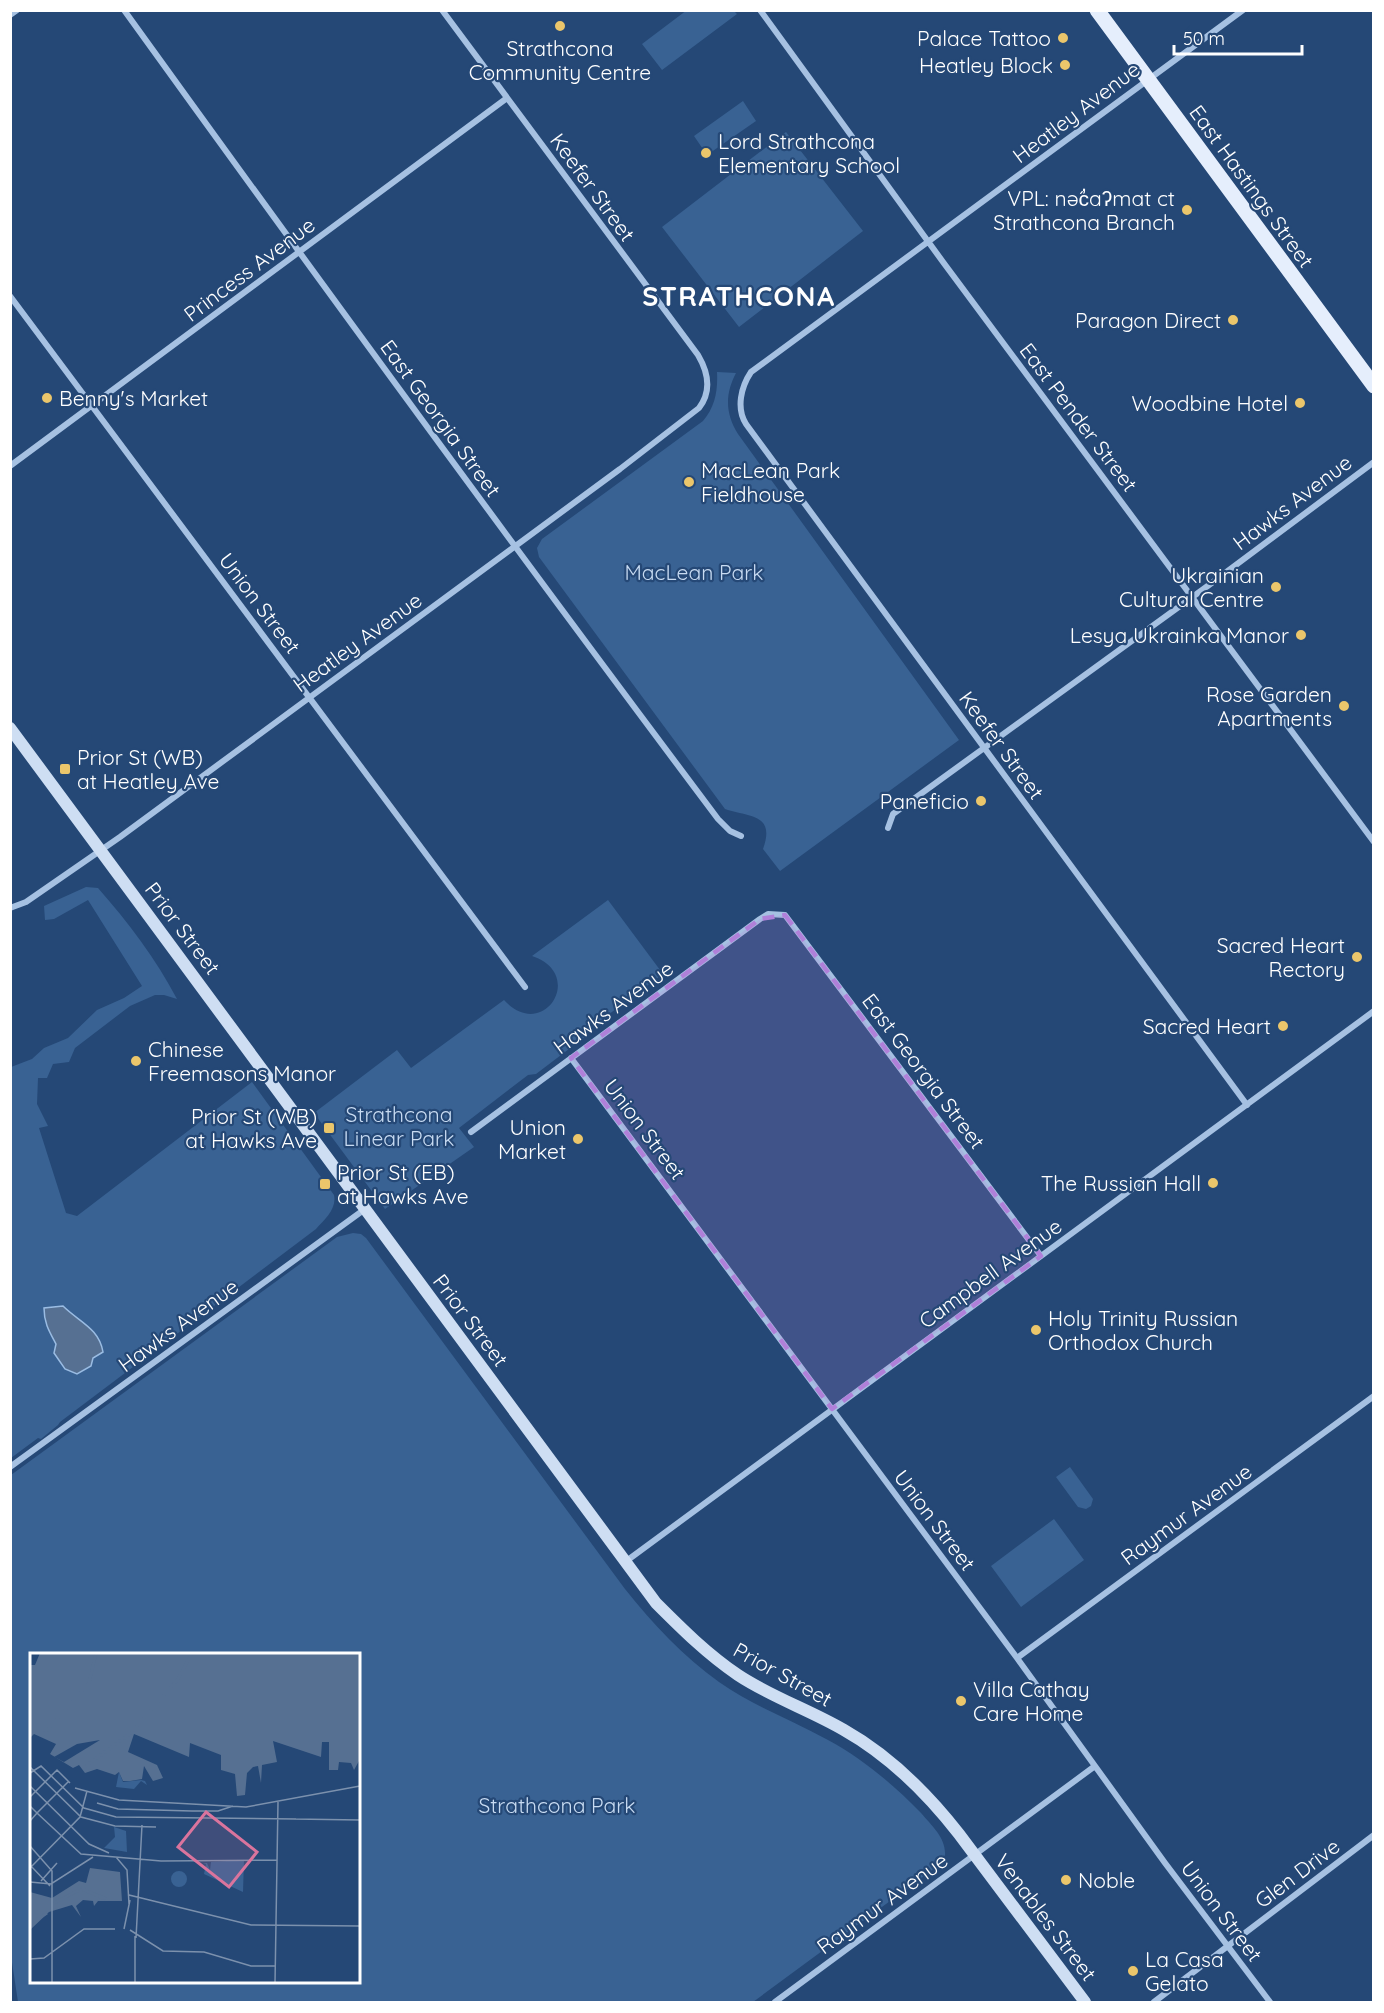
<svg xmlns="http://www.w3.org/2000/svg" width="1384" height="2013" viewBox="0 0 1384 2013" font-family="Quicksand,sans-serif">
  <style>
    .green { fill: #396293; fill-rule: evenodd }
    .water { fill: #567092; stroke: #9abce3; stroke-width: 1.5 }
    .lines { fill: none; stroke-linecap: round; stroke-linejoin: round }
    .street { stroke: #a6c1e2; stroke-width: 6 }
    .secondary { stroke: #cedef3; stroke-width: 12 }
    .primary { stroke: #e5eefc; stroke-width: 15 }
    .marked { fill: #b080d9; fill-opacity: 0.2; stroke: #b080d9; stroke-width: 4.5; stroke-dasharray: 12 8; stroke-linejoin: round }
    .poi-dot { fill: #ebc66b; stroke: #254876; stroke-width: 2 }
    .labels { text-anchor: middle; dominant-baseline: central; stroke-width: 4.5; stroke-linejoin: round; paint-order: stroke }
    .poi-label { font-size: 21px; fill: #fff; stroke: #254876; text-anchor: end }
    .street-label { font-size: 21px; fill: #fff; stroke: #254876 }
    .park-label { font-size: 21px; fill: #c8dbf2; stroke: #254876 }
    .district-label { font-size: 27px; font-weight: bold; letter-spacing: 1.5px; fill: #fff; stroke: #254876 }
    .inset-river { fill: none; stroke: #567092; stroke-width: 3 }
    .inset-road { fill: none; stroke: #7c91ad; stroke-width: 1.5 }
    .view { fill: #da749d; fill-opacity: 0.15; stroke: #da749d; stroke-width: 3 }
    .inset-edge { fill: none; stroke: #fff; stroke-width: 3 }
  </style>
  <rect width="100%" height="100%" fill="#254876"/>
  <path class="green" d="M687 10 734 11 737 14 662 70 642 44Z
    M743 101 756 121 707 155 694 136Z
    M786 132 863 231 739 327 662 227Z
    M717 372 736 373C725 394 725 413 738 434L959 740 780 871 763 849C776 813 748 817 725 809L539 557 537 548 542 539 703 421C715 407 718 391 717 372Z
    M86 887 98 888C128 922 156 959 177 999L164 995H155L130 1006 75 1048 69 1062 53 1064 47 1078H38L37 1104 48 1126 39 1128 66 1213 77 1216 252 1082 334 1195C337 1209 325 1219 316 1229L60 1422 58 1425 41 1439 38 1438 11 1458V1067L32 1059 44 1048 68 1038 97 1010 124 998 142 986 88 900 54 919 45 920 44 906Z
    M608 900 663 974 593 1026 590 1033 536 1074 528 1075 459 1128 474 1147 385 1209 314 1113 397 1050 411 1068 504 1000C543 1043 587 974 532 956Z
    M353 1233 361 1234 366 1238 625 1589C653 1624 683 1656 719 1682 753 1706 792 1720 828 1740 863 1759 894 1785 921 1813 932 1826 946 1838 945 1855L939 1865 753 2002H18L10 1949 11 1475 337 1237ZM32 1654H358V1982H32Z
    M1070 1467 1093 1499 1091 1506 1086 1509 1078 1507 1056 1477Z
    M1054 1519 1084 1560 1021 1607 991 1566Z"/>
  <path class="water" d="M63 1306C79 1322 99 1328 103 1352L93 1358 91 1366 77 1374 65 1369 54 1353 56 1344C49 1331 44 1323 44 1308Z"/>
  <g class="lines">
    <path class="street" d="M124 10C320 282 517 551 718 819L730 831 741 836
      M760 10 943 262 1374 842
      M1243 10 751 372C741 387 736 408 746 424L1247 1105
      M10 15 17 10
      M10 296 525 987
      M10 466 507 98
      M888 828 893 814 1209 585 1374 462
      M10 908 26 902 120 837 620 469 699 408C712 391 708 372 698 355L442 10
      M571 1058 1017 1658 1165 1863 1270 2002
      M471 1132 760 919 768 914 785 915 1041 1256
      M10 1467 365 1209
      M625 1562 1374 1011
      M1017 1658 1374 1396
      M775 2002 1095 1766
      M1154 2002 1374 1835"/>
    <path class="secondary" d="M10 728 656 1603C682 1629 707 1654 738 1675 771 1697 810 1710 844 1730 890 1756 927 1793 959 1834L1085 2002"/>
    <path class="primary" d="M1097 10 1374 386"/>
  </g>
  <path class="marked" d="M785 915 1041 1256 832 1409 571 1058 760 919Z"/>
  <g class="poi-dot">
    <circle cx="560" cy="26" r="6"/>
    <circle cx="1063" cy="38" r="6"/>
    <circle cx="1065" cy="65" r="6"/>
    <circle cx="706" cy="153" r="6"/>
    <circle cx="1187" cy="210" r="6"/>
    <circle cx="1233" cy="320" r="6"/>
    <circle cx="47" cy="398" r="6"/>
    <circle cx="1300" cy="403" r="6"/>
    <circle cx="689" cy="482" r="6"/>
    <circle cx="1276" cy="587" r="6"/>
    <circle cx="1301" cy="635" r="6"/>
    <circle cx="1344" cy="706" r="6"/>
    <rect x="59" y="763" width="12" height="12" rx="3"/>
    <circle cx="981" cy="801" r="6"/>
    <circle cx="1357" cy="957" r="6"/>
    <circle cx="1283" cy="1026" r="6"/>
    <circle cx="136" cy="1061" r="6"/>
    <rect x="323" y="1122" width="12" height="12" rx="3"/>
    <circle cx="578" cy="1139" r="6"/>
    <circle cx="1213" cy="1183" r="6"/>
    <rect x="319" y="1178" width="12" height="12" rx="3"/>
    <circle cx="1036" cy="1330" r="6"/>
    <circle cx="961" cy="1701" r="6"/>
    <circle cx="1066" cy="1880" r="6"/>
    <circle cx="1133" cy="1971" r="6"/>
  </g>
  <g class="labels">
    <g class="poi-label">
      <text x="1051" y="38">Palace Tattoo</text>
      <text x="560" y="48" text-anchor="middle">Strathcona<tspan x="560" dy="24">Community Centre</tspan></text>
      <text x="1053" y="65">Heatley Block</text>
      <text x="718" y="141" text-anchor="start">Lord Strathcona<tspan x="718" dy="24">Elementary School</tspan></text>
      <text x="1175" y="198">VPL: nə́c̓aʔmat ct<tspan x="1175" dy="24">Strathcona Branch</tspan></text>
      <text x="1221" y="320">Paragon Direct</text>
      <text x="59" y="398" text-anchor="start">Benny's Market</text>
      <text x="1288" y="403">Woodbine Hotel</text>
      <text x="701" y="470" text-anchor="start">MacLean Park<tspan x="701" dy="24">Fieldhouse</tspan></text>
      <text x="1264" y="575">Ukrainian<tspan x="1264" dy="24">Cultural Centre</tspan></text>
      <text x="1289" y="635">Lesya Ukrainka Manor</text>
      <text x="1332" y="694">Rose Garden<tspan x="1332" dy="24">Apartments</tspan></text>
      <text x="77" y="757" text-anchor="start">Prior St (WB)<tspan x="77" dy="24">at Heatley Ave</tspan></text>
      <text x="969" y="801">Paneficio</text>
      <text x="1345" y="945">Sacred Heart<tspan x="1345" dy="24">Rectory</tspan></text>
      <text x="1271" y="1026">Sacred Heart</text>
      <text x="148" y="1049" text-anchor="start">Chinese<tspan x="148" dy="24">Freemasons Manor</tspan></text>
      <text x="317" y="1116">Prior St (WB)<tspan x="317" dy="24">at Hawks Ave</tspan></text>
      <text x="566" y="1127">Union<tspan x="566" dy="24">Market</tspan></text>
      <text x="337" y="1172" text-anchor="start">Prior St (EB)<tspan x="337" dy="24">at Hawks Ave</tspan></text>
      <text x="1201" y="1183">The Russian Hall</text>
      <text x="1048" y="1318" text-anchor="start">Holy Trinity Russian<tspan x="1048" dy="24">Orthodox Church</tspan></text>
      <text x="973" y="1689" text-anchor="start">Villa Cathay<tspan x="973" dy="24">Care Home</tspan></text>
      <text x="1078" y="1880" text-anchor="start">Noble</text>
      <text x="1145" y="1959" text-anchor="start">La Casa<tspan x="1145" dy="24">Gelato</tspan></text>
    </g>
    <g class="street-label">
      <text transform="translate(1076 112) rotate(-37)">Heatley Avenue</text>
      <text transform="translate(1252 186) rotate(54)">East Hastings Street</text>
      <text transform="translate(593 187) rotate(54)">Keefer Street</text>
      <text transform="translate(249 269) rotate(-37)">Princess Avenue</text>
      <text transform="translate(1079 417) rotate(53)">East Pender Street</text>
      <text transform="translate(441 418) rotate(54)">East Georgia Street</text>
      <text transform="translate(1292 502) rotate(-37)">Hawks Avenue</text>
      <text transform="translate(260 603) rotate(53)">Union Street</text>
      <text transform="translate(357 642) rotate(-36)">Heatley Avenue</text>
      <text transform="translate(1002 745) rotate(54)">Keefer Street</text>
      <text transform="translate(183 928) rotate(53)">Prior Street</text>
      <text transform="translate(613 1007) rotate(-36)">Hawks Avenue</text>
      <text transform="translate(924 1071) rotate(53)">East Georgia Street</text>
      <text transform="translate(645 1129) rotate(53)">Union Street</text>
      <text transform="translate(990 1273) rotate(-36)">Campbell Avenue</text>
      <text transform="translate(471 1320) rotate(53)">Prior Street</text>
      <text transform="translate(178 1325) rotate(-36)">Hawks Avenue</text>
      <text transform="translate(1186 1514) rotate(-36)">Raymur Avenue</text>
      <text transform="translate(935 1520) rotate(53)">Union Street</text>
      <text transform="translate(783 1674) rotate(29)">Prior Street</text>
      <text transform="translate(1297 1873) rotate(-37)">Glen Drive</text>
      <text transform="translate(882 1903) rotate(-36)">Raymur Avenue</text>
      <text transform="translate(1222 1911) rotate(53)">Union Street</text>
      <text transform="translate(1046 1917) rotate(53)">Venables Street</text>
    </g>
    <g class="park-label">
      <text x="694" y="572">MacLean Park</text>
      <text x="399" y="1114">Strathcona<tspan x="399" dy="24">Linear Park</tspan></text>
      <text x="557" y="1805">Strathcona Park</text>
    </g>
    <g class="district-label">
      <text x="739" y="296">STRATHCONA</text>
    </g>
  </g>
  <g transform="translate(30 1653)">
    <rect width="330" height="330" fill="#254876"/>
    <path d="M89 119 93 129 111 127 115 128 117 132 111 128 104 136 86 134ZM84 174 96 178 97 199 74 195 85 184ZM214 207 213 239 174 221 176 211 173 210H177L180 217 181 209ZM141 226a8 8 0 1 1 16 0a8 8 0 1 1-16 0Z" fill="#396293"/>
    <path d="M10 0H330L329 108 324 117 321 110 309 109 308 117H299V89H292L291 104 243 88 247 109 232 112 231 130 228 113 223 114 217 120 215 142 207 143 205 121 191 117V102L160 90 159 104 104 81 98 99 127 112 133 125 123 128 114 113 112 126 100 128H93L89 119 85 122 67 116 55 120 49 112 43 115 20 101 26 91 4 81 0 85V12H5ZM60 215 90 219 92 248H68L64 253 63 248 53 247 46 253 51 264 42 252 19 259 0 277V239L22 245 49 228 56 230Z" fill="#567092"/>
    <path d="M70 87 34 109 24 104 47 91Z" fill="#254876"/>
    <path class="inset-river" d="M12 83 59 30 66 0M56 113 101 80 148 26 162 0M52 231 54 237 76 246M24 250 47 238 51 231M0 271 17 260"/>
    <path class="inset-road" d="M0 114 51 164 85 173 126 174M0 120 11 113 54 155 86 164 266 166M39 128 7 160 51 201 131 208 247 207M0 133 59 191 79 200M45 135 89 147 216 154 330 133M0 144 27 117 40 130M67 150 88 156 162 158H188L203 153M0 153 7 160 0 168M264 166 330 167M0 193 22 218V330M86 204 97 217 99 251M0 212 20 233M0 215 50 164 57 138M11 228 27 210M0 229 21 231 63 204M99 242 221 272 330 273M94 276 100 247M100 277 133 298 174 299 221 313H245M106 285 112 172M0 306 14 305 54 276H85M105 330V283M245 330 248 149"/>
    <path class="view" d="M176 159 227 199 199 234 148 194Z"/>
    <rect width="330" height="330" class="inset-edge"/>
  </g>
  <rect width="1384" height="2013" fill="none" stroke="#ffffff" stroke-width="24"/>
  <path d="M1174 45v9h128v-9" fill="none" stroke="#ffffff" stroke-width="3"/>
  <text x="1183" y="45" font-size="18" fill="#ffffff" stroke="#254876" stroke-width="4.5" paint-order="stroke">50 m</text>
</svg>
